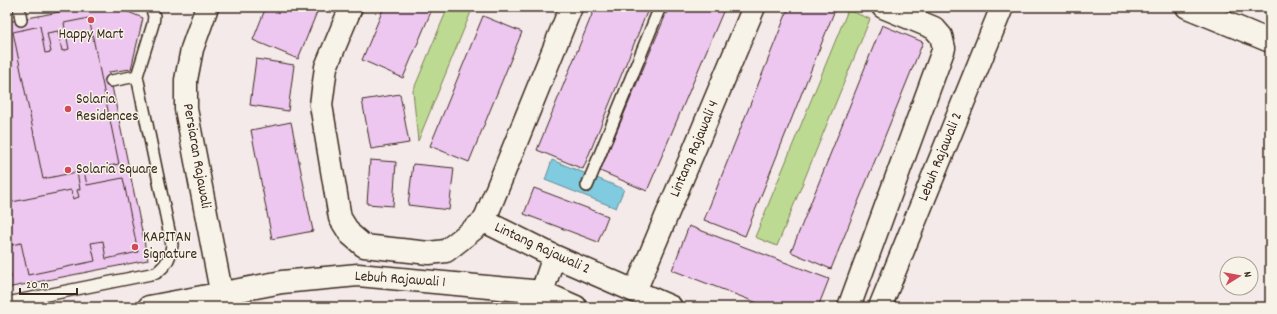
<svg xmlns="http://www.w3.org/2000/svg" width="1277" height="314" viewBox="0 0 1277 314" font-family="Dekko,sans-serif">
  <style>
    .green { fill: #bdda92; stroke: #7c8258 }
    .water { fill: #80cbe0; stroke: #648b92 }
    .building { fill: #edc7f0; stroke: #3b2a1e }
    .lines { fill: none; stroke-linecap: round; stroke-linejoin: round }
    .lane-casing { stroke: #3b2a1e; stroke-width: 14 }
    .street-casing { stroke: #3b2a1e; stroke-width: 25 }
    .lane { stroke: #f7f3e8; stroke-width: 11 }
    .street { stroke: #f7f3e8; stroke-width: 22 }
    .poi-dot { fill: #d1495b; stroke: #f7f3e8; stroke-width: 1.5 }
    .labels { text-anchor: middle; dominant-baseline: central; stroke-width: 3; stroke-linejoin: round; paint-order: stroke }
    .poi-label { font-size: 15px; fill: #3b2a1e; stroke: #f7f3e8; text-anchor: start }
    .street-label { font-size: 15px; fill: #3b2a1e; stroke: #f7f3e8 }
  </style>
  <rect width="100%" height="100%" fill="#f5eaea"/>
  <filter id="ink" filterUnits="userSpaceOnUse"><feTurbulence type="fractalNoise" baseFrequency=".025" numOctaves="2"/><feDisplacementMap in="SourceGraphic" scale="8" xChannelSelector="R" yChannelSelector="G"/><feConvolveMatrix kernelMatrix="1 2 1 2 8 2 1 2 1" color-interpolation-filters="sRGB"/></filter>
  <g filter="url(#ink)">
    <path class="green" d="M448 7H473L418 141 413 91Z
      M848 10 870 19 777 246 755 237Z"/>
    <path class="water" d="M552 160 624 189 616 208 545 180Z"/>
    <path class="building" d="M85 7H116L143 18 131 69 109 72 148 260 7 288V22Z
      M266 7H319L298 59 253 40Z
      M384 7H433L403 78 362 60Z
      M595 7H649L583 169 537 150Z
      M669 7H725L647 191 600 171Z
      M789 7H836L745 236 704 220Z
      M483 16 522 32 469 162 430 146Z
      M89 18 119 164 84 171 87 185 123 178 138 252 106 259 103 241 91 243 95 261 28 275 21 243 7 246V203L71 190 73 199 79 197 77 190 80 189 77 172 43 179 13 32 40 26 45 53 51 52 47 33 58 31 62 51 69 49 64 23Z
      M882 25 923 42 831 269 791 252Z
      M256 59 294 65 288 111 250 105Z
      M400 94 409 143 371 149 362 100Z
      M291 122 313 231 272 239 251 130Z
      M370 160 396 162 393 206 367 204Z
      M413 164 454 168 449 210 408 205Z
      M534 188 608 216 598 242 524 214Z
      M689 226 829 279 818 307H768L672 270Z
      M7 259 11 278 7 279Z"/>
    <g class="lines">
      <defs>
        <path id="lane" d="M19 7 21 20
          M111 81 137 76
          M587 186 660 7
          M7 303 156 273C167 265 170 258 172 245L137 76 153 24 154 16 151 7"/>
        <path id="street" d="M207 7 192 49 186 80V109L224 307
          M351 7 326 67 321 105 340 218 350 234 364 246 429 253 446 251 484 221 554 256 671 307
          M1187 7 1270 41
          M484 221 571 7
          M635 291 754 7
          M542 292 554 256
          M149 307 282 282 358 275 542 292 576 307
          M849 307 944 48 941 36 934 28 883 7
          M880 307 1002 7"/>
      </defs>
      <use href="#lane" class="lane-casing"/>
      <use href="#street" class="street-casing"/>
      <use href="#lane" class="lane"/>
      <use href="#street" class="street"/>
    </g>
  </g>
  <g class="poi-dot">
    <circle cx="91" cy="20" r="4"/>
    <circle cx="68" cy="109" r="4"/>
    <circle cx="68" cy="170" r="4"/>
    <circle cx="135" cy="247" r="4"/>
  </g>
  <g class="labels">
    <g class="poi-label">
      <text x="91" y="35" text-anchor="middle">Happy Mart</text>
      <text x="76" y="100">Solaria<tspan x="76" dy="17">Residences</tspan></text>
      <text x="76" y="170">Solaria Square</text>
      <text x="143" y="238">KAPITAN<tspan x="143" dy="17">Signature</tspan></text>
    </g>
    <g class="street-label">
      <text transform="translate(695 149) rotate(-67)">Lintang Rajawali 4</text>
      <text transform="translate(196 156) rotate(80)">Persiaran Rajawali</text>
      <text transform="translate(941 157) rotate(-68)">Lebuh Rajawali 2</text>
      <text transform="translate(542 249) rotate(25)">Lintang Rajawali 2</text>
      <text transform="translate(400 280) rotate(4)">Lebuh Rajawali 1</text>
    </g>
  </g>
  <rect width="1277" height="314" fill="none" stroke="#f7f3e8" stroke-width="24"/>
  <rect x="12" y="12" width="1253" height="290" fill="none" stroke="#3b2a1e" stroke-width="1.5" filter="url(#ink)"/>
  <g transform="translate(1239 276) rotate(79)"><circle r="19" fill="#f7f3e8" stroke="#aca397"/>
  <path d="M0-3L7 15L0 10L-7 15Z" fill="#d1495b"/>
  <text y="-6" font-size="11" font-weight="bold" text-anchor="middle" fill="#3b2a1e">N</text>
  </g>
  <path d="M20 288v6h57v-6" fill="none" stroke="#3b2a1e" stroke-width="2"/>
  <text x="26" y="288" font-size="12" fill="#3b2a1e" stroke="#f7f3e8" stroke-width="3" paint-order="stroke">20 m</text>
</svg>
